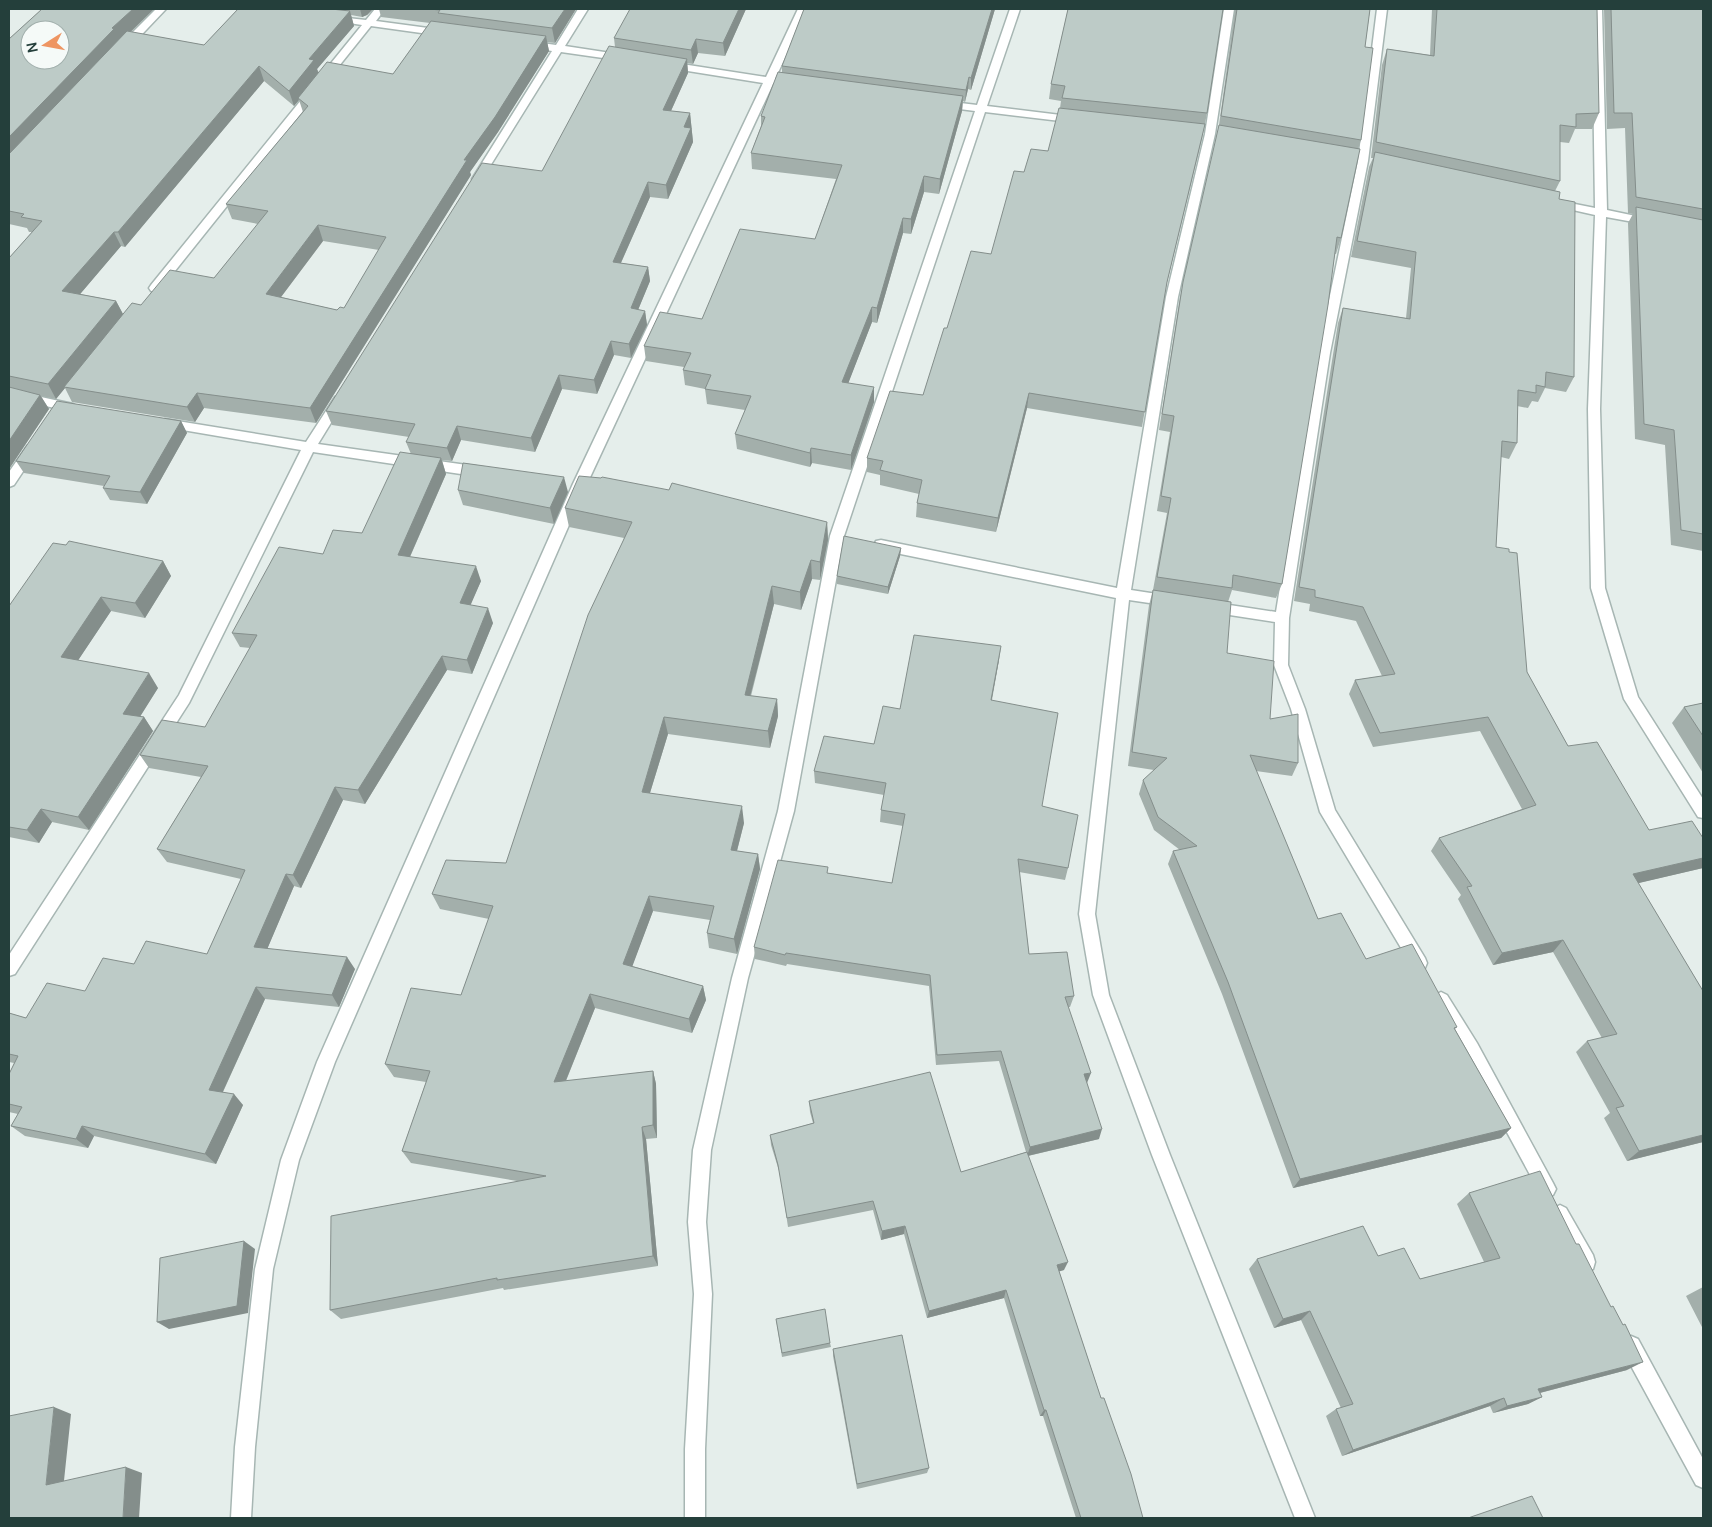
<svg xmlns="http://www.w3.org/2000/svg" width="1712" height="1527" viewBox="0 0 1712 1527" font-family="Manrope,sans-serif">
  <style>
    .lines { fill: none; stroke-linecap: round; stroke-linejoin: round }
    .minor-casing { stroke: #a7b6b3; stroke-width: 3 }
    .minor { fill: #fff; fill-rule: evenodd }
    .wall { fill: #a3afab; fill-rule: evenodd }
    .shaded-wall { fill: #848e8b }
    .building { fill: #bdcbc7; stroke: #848e8b; fill-rule: evenodd }
  </style>
  <rect width="100%" height="100%" fill="#e5eeeb"/>
  <g class="lines">
    <defs>
      <path id="minor" d="M156 9H166L128 49H120V45Z
        M375 9H385L376 21 443 30 448 33 443 36 371 26 159 291H151L149 288 151 285 362 25 329 20V16L366 20Z
        M578 9H588L565 46 624 55 629 58 624 61 561 52 482 179 481 181H473L472 179 552 51 528 47 523 44 528 41 556 45Z
        M798 9H808L775 79 782 82 781 84H773L586 486 335 1062 299 1160 273 1269 255 1447 251 1518H231L235 1447 255 1269 281 1160 317 1062 572 486 763 83 669 68 664 65 669 62 766 77Z
        M1010 9H1020L987 106 1077 117 1082 120 1077 123 985 112 844 536 794 811 748 978 711 1150 706 1222 712 1294 705 1449V1518H685V1449L694 1294 688 1222 693 1150 732 978 778 811 830 536 975 111 944 107 939 104 944 101 977 105Z
        M1224 9H1234L1215 134 1178 297 1131 590 1170 596 1175 597 1177 601 1175 605 1170 606 1129 600 1095 914 1109 995 1170 1155 1315 1518H1295L1152 1155 1093 995 1079 914 1116 598 881 550 876 549 874 545 876 541 881 540 1117 588 1166 297 1205 134Z
        M1377 9H1387L1368 161 1330 353 1289 618 1288 665 1305 709 1335 810 1425 958 1427 963 1425 968 1419 970 1413 968 1320 812 1291 709 1274 665 1275 622 1210 612 1205 611 1203 607 1205 603 1210 602 1276 612 1318 353 1358 161Z
        M1592 9H1602L1607 210 1650 219 1656 222 1650 225 1606 217 1600 409 1605 588 1638 697 1703 799V818L1698 817 1624 699 1591 588 1588 409 1595 215 1555 206 1549 203 1555 200 1595 208Z
        M9 390 73 404 79 408 73 412 9 398Z
        M339 396 345 400 318 444 481 467 486 469 487 472 486 475 481 477 313 452 189 703 15 974 9 976V955L179 695 301 450 165 427 159 423 165 419 306 442 335 397Z
        M32 444 37 446 38 449 14 485 9 487V472L27 446Z
        M1441 992 1447 995 1477 1043 1553 1183 1556 1189 1553 1195 1547 1198 1541 1195 1465 1055 1435 1005 1433 1000 1435 995Z
        M1560 1205 1566 1208 1593 1255 1595 1262 1593 1269 1586 1271 1579 1269 1554 1220 1551 1214 1554 1208Z
        M1631 1336 1638 1339 1703 1459V1488L1696 1485 1624 1353 1621 1346 1624 1339Z"/>
    </defs>
    <use href="#minor" class="minor-casing"/>
    <use href="#minor" class="minor"/>
  </g>
  <path class="wall" d="M42 9H154L131 32 204 45 238 9H373L367 15 362 17 351 15 354 26 317 69 319 73 393 74 430 23 381 17 379 9H576L555 43 547 42 549 51 498 132 470 172 471 175 316 423 204 408 195 422 72 402 65 388 56 399 41 396 49 409 9 469V258L32 232H29L27 228 9 224V39ZM264 81 294 106 299 100 303 112 226 204 232 219 258 224 214 278 141 305 123 314 116 301 80 294 121 246 125 247ZM323 241 379 250 344 308 337 310 281 297Z
    M746 9 725 56 698 53 693 64 687 63 688 73 671 111 690 113 693 142 668 199 650 197 621 263 648 267 650 281 638 310 645 311 647 325 631 358 614 355 597 394 562 389 535 452 461 440 452 461 442 460 446 474 410 557 481 581 470 605 493 623 472 674 447 670 365 804 343 800 301 888 294 886 267 949 355 969 339 1007 265 999 223 1092 243 1105 216 1164 94 1136 88 1148 25 1136 11 1126 18 1114 9 1112V1074L14 1063 9 1062V1013L26 1018 85 991 134 964 207 954 241 879 167 862 157 849 201 777 149 768 140 755 205 727 250 648 240 647 232 633 323 554 362 533 411 454 406 442 409 437 332 425 326 411 542 171 615 47 614 38Z
    M804 9H995L971 90 968 89 965 102 963 101 962 111 939 194 924 192 911 234 903 233 877 323 872 322 848 383 874 402 851 470 812 463 810 467 737 449 735 434 745 410 707 404 705 389 685 385 683 370 684 367 646 361 644 346 702 319 815 239 836 179 752 169 751 153 761 126V116L782 73V66Z
    M1068 9 1207 113 1202 139 1166 287 1142 427 1027 408 996 532 916 517 917 503 919 494 880 485V475L867 472V458L923 395 947 328 991 254 1024 172 1048 151 1060 108 1061 101 1049 99 1051 84Z
    M1235 9H1370L1365 47 1361 140 1358 149 1341 238 1336 254H1335L1282 584 1276 598 1232 590 1228 602 1227 653 1298 763 1292 776 1256 771 1318 919 1366 959 1457 1027 1455 1029 1511 1128 1501 1138 1293 1188 1222 994 1168 864 1173 851 1180 850 1154 830 1139 794 1143 780 1154 770 1128 766 1149 605 1153 590 1167 513 1157 511 1170 432 1159 430 1180 297 1219 125Z
    M1432 9H1597L1599 113 1592 129H1575L1569 143 1560 142V181L1555 191 1559 199 1574 377 1566 392 1545 388 1538 402 1532 401 1528 408 1517 406V443L1509 459 1501 457 1496 547 1509 552 1527 672 1568 746 1649 830 1703 838V868L1638 883 1703 991V1142L1627 1161 1604 1118 1610 1113 1576 1052 1587 1041 1602 1038 1553 952 1493 965 1458 899 1461 895 1431 851 1439 838 1522 809 1480 731 1373 747 1349 694 1355 680 1382 676 1356 621 1309 611 1310 604 1294 601 1338 323 1343 308 1406 318 1411 268 1351 257 1369 167 1373 158H1371L1382 65 1387 49 1430 55Z
    M1604 9H1703V551L1671 545 1665 445 1635 439 1628 223 1633 214 1628 213 1625 128 1607 129Z
    M181 421 187 433 147 504 110 500 103 488 104 486 24 473 16 461Z
    M458 490 568 492 554 524 463 505Z
    M565 508 827 522 828 540 820 580 812 579 801 610 774 604 751 696 777 699 778 716 770 748 668 734 650 793 744 823 737 851 758 854 760 869 737 954 709 948 707 933 710 920 653 911 632 966 703 986 706 1000 692 1033 595 1008 566 1081 653 1071 656 1084 657 1138 646 1139 658 1266 504 1290 503 1288 341 1319 330 1310 517 1181 411 1163 402 1151 426 1082 394 1077 385 1064 461 995 489 919 440 909 432 894 506 863 624 538 569 527Z
    M66 545 163 561 171 576 145 618 111 611 78 660 158 688 140 716 144 717 153 731 89 830 52 822 39 843 9 837V606Z
    M901 548 900 556 888 594 837 584V576Z
    M999 660 992 700 1042 806 1068 868 1065 880 1019 872 1029 954 1074 996 1070 1007H1068L1087 1083 1099 1139 1028 1156 1064 1270 1059 1271 1101 1398 1143 1518H1076L1043 1416H1040L1004 1298 927 1318 904 1234 881 1240 873 1210 788 1227 780 1174 771 1145 770 1135 813 1123 810 1112 809 1101 961 1172 1026 1152 999 1061 936 1065 929 986 787 964 786 966 755 959 754 947 828 873 892 883 903 826 880 822 881 810 884 795 815 783 814 771 874 744 900 709Z
    M1703 703V773L1672 723 1684 707Z
    M1469 1193 1627 1370 1540 1393 1542 1397 1528 1404 1493 1413 1490 1406 1342 1456 1326 1416 1336 1409 1341 1408 1301 1320 1274 1328 1249 1269 1257 1259 1378 1256 1420 1279 1484 1262 1457 1204Z
    M1703 1287V1329L1686 1296Z
    M776 1319 830 1343 831 1347 782 1357Z
    M833 1349 929 1468 927 1473 857 1489 833 1356Z"/>
  <path class="shaded-wall" d="M133 9H154L120 42 9 160V137L112 28Z
    M360 9H373L367 15 362 17Z
    M565 9H576L555 43 552 28Z
    M739 9H746L725 56 723 43Z
    M992 9H995L971 90V78Z
    M350 11 354 26 317 69 319 75 298 98 299 100 294 106 289 91 309 59Z
    M546 36 549 51 498 132 470 172 471 175 316 423 310 408 464 160Z
    M696 39 698 53 693 64 691 50Z
    M687 59 688 73 665 124 663 110Z
    M259 66 264 81 125 247 118 232Z
    M969 77 968 89 965 102 966 90Z
    M963 96 962 111 939 194 940 179Z
    M690 113 693 142 668 199 666 185 684 127Z
    M924 176V192L911 234V219Z
    M648 182 650 197 615 276 613 262Z
    M903 218V233L877 323V308Z
    M318 225 323 241 272 309 266 294Z
    M114 232 121 246 70 306 62 291Z
    M648 267 650 281 633 322 631 308Z
    M116 301 124 316 64 387 65 388 56 399 48 384Z
    M872 307V322L843 397 842 382Z
    M645 311 647 325 631 358 629 344Z
    M611 341 614 355 597 394 594 380Z
    M559 375 562 389 535 452 531 438Z
    M874 387V402L851 470V455Z
    M197 393 204 408 195 422 187 407Z
    M1029 393 1027 408 996 532 998 518Z
    M40 395 49 409 9 469V441Z
    M181 421 187 433 147 504 140 492Z
    M457 426 461 440 452 461 447 448Z
    M811 448 812 463 810 467V453Z
    M441 458 446 474 404 570 398 555Z
    M564 477 568 492 554 524 550 508Z
    M827 522 828 540 820 580V562Z
    M901 548 900 556 888 594V587Z
    M811 560 812 579 801 610 800 592Z
    M163 561 171 576 145 618 135 603Z
    M476 566 481 581 465 618 460 603Z
    M772 586 774 604 746 712 745 695Z
    M101 597 111 611 71 671 61 657Z
    M488 608 493 623 472 674 467 660Z
    M1001 646 999 660 989 713 991 700Z
    M442 656 447 670 365 804 358 790Z
    M149 673 158 688 133 728 123 714Z
    M777 699 778 716 770 748 768 731Z
    M144 717 153 731 89 830 78 817Z
    M664 717 668 734 645 809 642 792Z
    M335 787 343 800 301 888 293 875Z
    M742 806 744 823 733 866 731 850Z
    M41 809 52 822 39 843 27 830Z
    M758 854 760 869 737 954 734 939Z
    M1703 858V868L1622 887 1633 874Z
    M286 874 294 886 263 959 254 947Z
    M649 896 653 911 628 978 623 964Z
    M1563 940 1553 952 1493 965 1502 953Z
    M347 957 355 969 339 1007 332 995Z
    M703 986 706 1000 692 1033 689 1019Z
    M256 987 265 999 219 1100 209 1090Z
    M590 994 595 1008 560 1095 554 1082Z
    M653 1071 656 1084 657 1138 653 1125Z
    M1091 1073 1087 1083 1081 1084 1084 1074Z
    M234 1094 243 1105 216 1164 205 1154Z
    M82 1126 94 1136 88 1148 76 1139Z
    M642 1127 646 1139 658 1266 653 1256Z
    M1511 1128 1501 1138 1293 1188 1300 1179Z
    M1102 1129 1099 1139 1027 1156 1030 1147Z
    M1703 1135V1142L1627 1161 1639 1151Z
    M905 1226 904 1234 881 1240 882 1231Z
    M244 1241 255 1249 248 1313 169 1329 157 1322Z
    M1068 1262 1064 1270 1054 1273 1057 1265Z
    M1006 1290 1004 1298 927 1318 929 1311Z
    M1310 1311 1301 1320 1274 1328 1283 1319Z
    M1643 1362 1627 1370 1524 1397 1538 1389Z
    M1542 1397 1528 1404 1493 1413 1507 1406Z
    M1504 1398 1490 1406 1342 1456 1353 1450Z
    M54 1407 71 1414 63 1490 46 1485Z
    M1044 1410H1046L1043 1416H1040Z
    M126 1467 142 1473 139 1518H123Z"/>
  <path class="building" d="M42 9H133L112 28 114 29 9 137V39ZM30 30H60V60H30Z
    M238 9H331L350 11 309 59 314 60 289 91 259 66 118 232H114L62 291 116 301 48 384 9 376V258L42 221 21 217 24 214 9 211V154L127 31 204 45Z
    M429 9H565L552 28 438 13 440 10Z
    M630 9H739L723 43 696 39 691 50 614 38Z
    M804 9H992L971 78 969 77 966 90 782 66Z
    M1068 9H1223L1207 113 1062 98 1065 86 1051 84Z
    M1237 9H1370L1365 47 1373 48 1361 140 1221 116Z
    M1437 9H1597L1599 113 1576 114V127L1560 125V181L1376 142 1387 49 1434 56Z
    M1611 9H1703V209L1636 197 1632 113H1614Z
    M431 21 546 36 495 117 464 160H467L310 408 197 393 187 407 64 387 132 303 141 305 170 270 214 278 268 211 226 204 308 106 298 98 327 62 393 74ZM318 225 386 237 344 308 340 307 337 310 266 294Z
    M609 46 687 59 663 110 690 113 684 127 691 128 666 185 648 182 613 262 648 267 631 308 645 311 629 344 611 341 594 380 559 375 531 438 457 426 447 448 406 442 415 424 326 411 482 163 542 171Z
    M778 72 963 96 940 179 924 176 911 219 903 218 877 308 872 307 842 382 874 387 851 455 811 448 810 453 735 434 751 396 705 389 711 375 683 370 691 353 644 346 660 312 702 319 740 229 815 239 842 165 751 153 765 117 761 116Z
    M1059 108 1205 124 1167 282 1145 412 1029 393 998 518 917 503 922 480 880 470 883 461 867 458 890 391 923 395 944 328H947L971 251 991 254 1014 171 1024 172 1031 149 1048 151Z
    M1219 125 1360 149 1341 238 1337 237 1328 305 1282 584 1233 575 1232 588 1157 577 1171 498 1161 496 1174 416 1162 414 1183 282Z
    M1375 152 1560 192 1559 199 1575 202 1574 377 1546 372 1545 387 1536 385V393L1518 390 1517 443 1502 441 1496 547 1509 549V552L1517 553 1527 672 1568 746 1597 742 1649 830 1692 821 1703 838V858L1633 874 1703 991V1135L1639 1151 1616 1108 1624 1106 1587 1041 1617 1034 1563 940 1502 953 1467 887 1472 886 1439 838 1536 805 1488 717 1380 733 1355 680 1395 674 1363 607 1315 597V590L1299 587 1343 308 1410 319 1416 252 1357 241Z
    M1636 207 1703 220V534L1681 530 1674 430 1644 424Z
    M9 387 40 395 9 441Z
    M57 401 181 421 140 492 103 488 110 476 16 461Z
    M400 452 441 458 398 555 476 566 460 603 488 608 467 660 442 656 358 790 335 787 293 875 286 874 254 947 347 957 332 995 256 987 209 1090 234 1094 205 1154 82 1126 76 1139 11 1126 22 1107 9 1104V1074L18 1056 9 1054V1013L26 1018 47 983 85 991 103 958 134 964 146 941 207 954 245 870 157 849 208 766 140 755 162 720 205 727 257 635 232 633 279 547 323 554 333 530 362 533Z
    M463 463 564 477 550 508 458 490Z
    M579 476 601 478 602 477 669 490 672 483 827 522 820 562 811 560 800 592 772 586 745 695 777 699 768 731 664 717 642 792 742 806 731 850 758 854 734 939 707 933 714 906 649 896 623 964 703 986 689 1019 590 994 554 1082 653 1071V1125L642 1127 653 1256 497 1280V1278L330 1310 331 1216 546 1176 402 1151 430 1071 385 1064 411 988 461 995 493 906 432 894 446 860 506 863 588 615 632 522 565 508Z
    M844 536 901 548 888 587 837 576Z
    M69 541 163 561 135 603 101 597 61 657 149 673 123 714 144 717 78 817 41 809 27 830 9 827V606L53 543 66 545Z
    M1153 590 1231 602 1227 653 1274 661 1270 719 1298 714V763L1250 755 1318 919 1341 913 1366 959 1412 944 1457 1027 1454 1028 1511 1128 1300 1179 1228 982 1173 851 1197 846 1158 817 1143 780 1167 758 1132 752Z
    M914 635 1001 646 991 700 1058 713 1042 806 1078 815 1068 868 1018 859 1029 954 1067 952 1074 996 1065 997 1091 1073 1084 1074 1102 1129 1030 1147 1001 1051 937 1055 930 975 786 953 785 955 754 947 778 860 828 867 827 873 892 883 905 814 881 810 886 783 814 771 824 736 874 744 883 706 900 709Z
    M1703 703V736L1684 707Z
    M930 1072 961 1172 1027 1152 1068 1262 1057 1265 1101 1398H1104L1131 1474 1143 1518H1081L1046 1410H1044L1006 1290 929 1311 905 1226 882 1231 873 1201 787 1218 778 1165 770 1135 814 1123 809 1101Z
    M1540 1171 1576 1244H1579L1611 1307 1613 1306 1623 1325 1625 1324 1643 1362 1538 1389 1542 1397 1507 1406 1504 1398 1353 1450 1336 1409 1353 1404 1310 1311 1283 1319 1257 1259 1363 1226 1378 1256 1404 1248 1420 1279 1500 1258 1469 1193Z
    M244 1241 237 1306 157 1322 160 1258Z
    M825 1309 830 1343 782 1353 776 1319Z
    M902 1335 929 1468 857 1484 833 1349Z
    M54 1407 46 1485 126 1467 123 1518H9V1416Z
    M1532 1496 1543 1518H1468Z"/>
  <rect width="1712" height="1527" fill="none" stroke="#243f3b" stroke-width="20"/>
  <g transform="translate(45 45) rotate(259)"><circle r="24" fill="#f5faf8" stroke="#a1afac"/>
  <path d="M0-4L9 19L0 12L-9 19Z" fill="#ee9562"/>
  <text y="-8" font-size="14" font-weight="bold" text-anchor="middle" fill="#243f3b">N</text>
  </g>
</svg>
